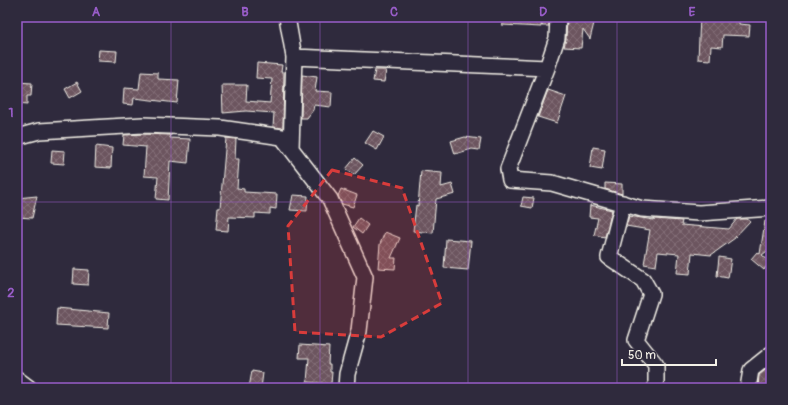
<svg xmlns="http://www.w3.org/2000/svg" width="788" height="405" viewBox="0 0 788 405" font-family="Pangolin,sans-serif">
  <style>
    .building { fill: url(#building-cross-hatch); stroke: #f4f1e8 }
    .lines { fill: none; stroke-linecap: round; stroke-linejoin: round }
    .street-casing { stroke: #f4f1e8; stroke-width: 18 }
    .street { stroke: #2f2a3d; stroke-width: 15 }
    .marked { fill: #d93c3b; fill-opacity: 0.2; stroke: #d93c3b; stroke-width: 3; stroke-dasharray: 8 5; stroke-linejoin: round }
    .grid { fill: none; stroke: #995dc9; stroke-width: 1; stroke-opacity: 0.55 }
    .neatline { fill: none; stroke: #995dc9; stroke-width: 1.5 }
    .grid-label { font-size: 13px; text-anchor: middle; font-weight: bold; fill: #995dc9 }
  </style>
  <defs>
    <pattern id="building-cross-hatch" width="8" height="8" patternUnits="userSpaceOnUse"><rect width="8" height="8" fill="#6c545f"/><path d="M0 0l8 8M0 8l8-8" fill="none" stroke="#826d76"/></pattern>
  </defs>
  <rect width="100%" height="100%" fill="#2f2a3d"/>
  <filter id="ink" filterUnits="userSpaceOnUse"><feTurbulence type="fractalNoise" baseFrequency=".025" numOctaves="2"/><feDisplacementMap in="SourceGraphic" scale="8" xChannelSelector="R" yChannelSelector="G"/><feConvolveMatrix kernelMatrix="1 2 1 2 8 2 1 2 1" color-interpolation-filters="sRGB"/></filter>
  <g filter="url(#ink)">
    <path class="building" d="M503 17H542L541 27 502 25Z
      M542 17H549V26H542Z
      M700 17H739V24L750 25 749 36 723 35 722 47 711 46 710 60 698 59Z
      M567 18 595 19 590 39 583 29 581 48 564 47 566 39Z
      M99 50 117 51 116 62 98 61Z
      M257 63 282 65 281 72H284L283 128 273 127 274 113 246 111 223 113 222 85H247L246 101 270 103 272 79 256 78Z
      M375 70H386L384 82 373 81Z
      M141 72 158 73V79L179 80 177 103 134 98 133 105 123 104 124 88 139 89Z
      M302 75 317 77 315 91 332 92 331 107 314 105 313 110 307 118H301Z
      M17 82 32 83 31 96H27V105L17 104Z
      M77 82 82 91 70 98 65 89Z
      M548 90 566 96 557 123 538 117Z
      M373 131 384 137 377 150 365 143Z
      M143 134 171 135 170 138 190 139 188 163 170 161 168 200 156 199 158 177 144 176 146 147 123 145 124 135Z
      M465 137 481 139 479 150 472 149 455 154 451 141Z
      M226 138 236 139 235 159H239L237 188 244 189V192L277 194 276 209 270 208V214L255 213V218L229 217 228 231 216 230 218 208H220Z
      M96 146 112 148 111 168 95 167Z
      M593 147 605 149 602 170 590 168Z
      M52 150 65 151 64 164 51 163Z
      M355 158 363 165 354 175 346 169Z
      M421 171 442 173 441 187 452 184 455 194 436 199 433 233 413 231 416 205 418 206Z
      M605 183 622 184V194L605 189Z
      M341 189 357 195 353 207 342 204 338 196Z
      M293 195 308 196 307 211 290 210Z
      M37 196 32 218 17 217V198Z
      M523 197 534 198 532 208 521 206Z
      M590 205 612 210 605 237 594 235 598 218 589 217Z
      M629 216 654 220V219L682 221 681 225 729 229 737 219H747L750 221 735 237V238L711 255 692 253 690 274 677 273 679 254 658 252 656 266 644 264 650 230 626 226Z
      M359 218 368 225 362 234 353 227Z
      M765 221H771V248L762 255 770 262 764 270 751 259 757 252 760 254Z
      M385 232 400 238 391 258H396L395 269 378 268 380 244Z
      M446 239 471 241 468 270 444 268Z
      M719 257 731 259 728 278 717 276Z
      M74 269 89 270 88 285 73 284Z
      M57 308 109 313 108 328 56 325Z
      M300 345 329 347 328 364H330V372H332L331 384 307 382 309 358H299Z
      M769 367 771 368V388H758L759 375Z
      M252 371 263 373 261 388H249Z"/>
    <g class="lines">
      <defs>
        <path id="street" d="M287 17 294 57
          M558 17 557 38 547 68 508 169 510 180 552 183 642 209 699 213 771 208
          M17 137 39 131 143 125 220 128 282 137 330 199 365 277 359 331 347 374 346 388
          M291 148 294 57 547 68
          M623 203 609 257 643 280 651 294 636 340 656 365V388
          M17 379 29 388
          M748 388 751 370 771 354"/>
      </defs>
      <use href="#street" class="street-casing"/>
      <use href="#street" class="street"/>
    </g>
  </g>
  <path class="marked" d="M332 170 402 188 442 303 381 337 295 332 288 226Z"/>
  <path class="grid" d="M171 17V388M320 17V388M468 17V388M617 17V388M17 202H771"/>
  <rect width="788" height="405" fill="none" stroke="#2f2a3d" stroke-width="44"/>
  <path d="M622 359v6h94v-6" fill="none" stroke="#f4f1e8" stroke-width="2"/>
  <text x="628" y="359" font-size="12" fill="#f4f1e8" stroke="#2f2a3d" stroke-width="3" paint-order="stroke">50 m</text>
  <rect x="22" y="22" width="744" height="361" class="neatline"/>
  <g class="grid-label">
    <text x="96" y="16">A</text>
    <text x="245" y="16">B</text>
    <text x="394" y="16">C</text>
    <text x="543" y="16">D</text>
    <text x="692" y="16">E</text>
    <text x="11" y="117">1</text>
    <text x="11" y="297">2</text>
  </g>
</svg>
